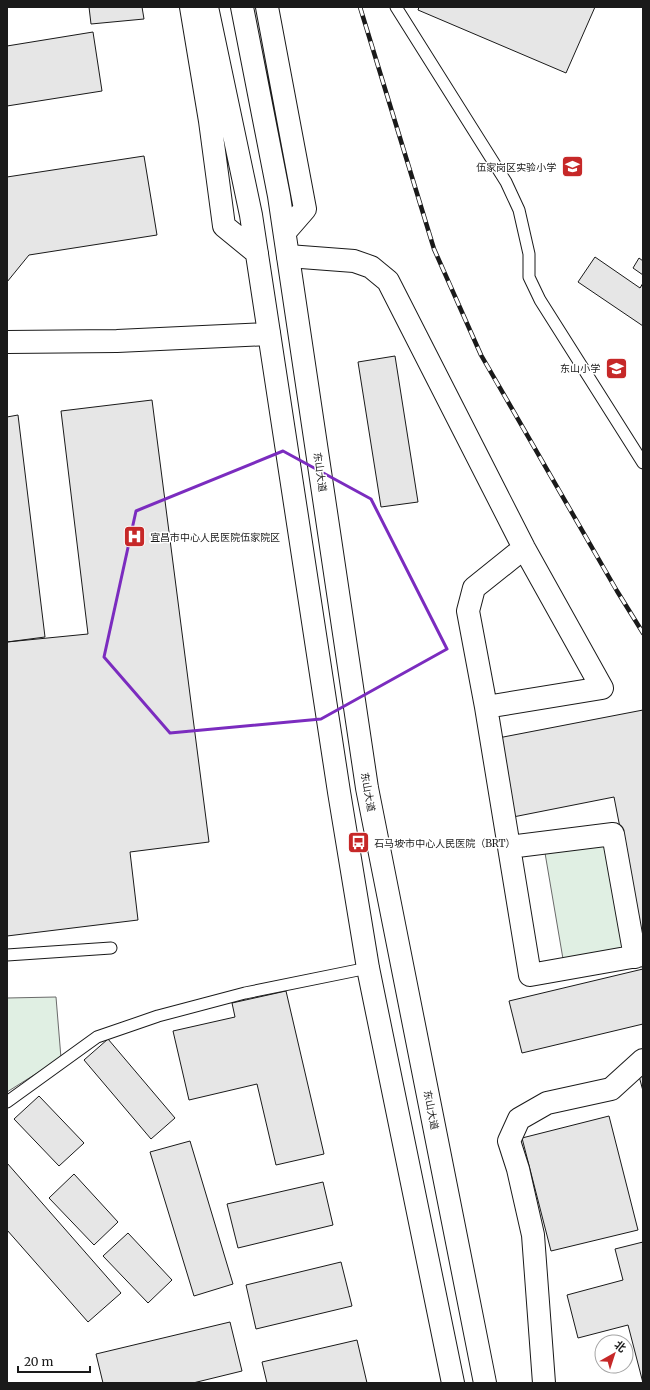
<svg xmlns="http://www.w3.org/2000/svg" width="650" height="1390" viewBox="0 0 650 1390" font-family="Merriweather,'Noto Sans SC',serif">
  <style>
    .green { fill: #e0efe3; stroke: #6a6a6a }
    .building { fill: #e6e6e6; stroke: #1a1a1a }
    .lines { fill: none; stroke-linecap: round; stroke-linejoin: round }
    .service-casing { stroke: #1a1a1a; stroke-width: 13 }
    .minor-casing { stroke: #1a1a1a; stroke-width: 24 }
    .primary-casing { stroke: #1a1a1a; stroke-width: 24 }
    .service { stroke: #fff; stroke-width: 11 }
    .minor { stroke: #fff; stroke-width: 22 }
    .primary { stroke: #fff; stroke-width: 22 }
    .rail-casing { stroke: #1a1a1a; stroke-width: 4.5 }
    .rail { stroke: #fff; stroke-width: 3; stroke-dasharray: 9; stroke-linecap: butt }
    .marked { fill: none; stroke: #7b2cbf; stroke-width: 3; stroke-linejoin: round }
    .labels { text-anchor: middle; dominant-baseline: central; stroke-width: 3; stroke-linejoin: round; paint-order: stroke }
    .poi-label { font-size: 10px; fill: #1a1a1a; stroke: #fff; text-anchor: end }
    .street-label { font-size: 10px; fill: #1a1a1a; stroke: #fff }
  </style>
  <rect width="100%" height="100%" fill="#fff"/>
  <path class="green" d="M609 842 628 949 563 959 545 853Z
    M56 997 61 1058 7 1092V998Z"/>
  <path class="building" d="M89 7H142L144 19 91 24Z
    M419 7H595L566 73 418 10Z
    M93 32 102 91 7 106V46Z
    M144 156 157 235 29 255 7 282V177Z
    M595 257 640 288 643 283V326L578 282Z
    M639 258 643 261V275L633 268Z
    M395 356 418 502 381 507 358 362Z
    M152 400 209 842 130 852 138 920 7 936V642L88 634 61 411Z
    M18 415 45 637 7 642V417Z
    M643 710V941H642L614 797 508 818 493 739Z
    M643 969V1024L522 1053 509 1001Z
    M286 991 324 1154 276 1165 257 1084 189 1100 173 1031 235 1017 232 1003Z
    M108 1039 175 1118 151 1139 84 1060Z
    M643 1075V1091L639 1076Z
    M39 1096 84 1143 59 1166 14 1119Z
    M609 1116 638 1230 551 1251 522 1138Z
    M190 1141 233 1284 194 1296 150 1152Z
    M7 1163 121 1293 88 1322 7 1230Z
    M74 1174 118 1222 94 1245 49 1198Z
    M323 1182 333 1225 238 1248 227 1204Z
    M128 1233 172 1280 148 1303 103 1256Z
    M643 1242V1383L628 1325 578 1338 567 1295 623 1280 615 1249Z
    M341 1262 352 1306 256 1329 246 1285Z
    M230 1322 242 1371 193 1383H103L96 1354Z
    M357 1340 367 1383H267L262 1362Z"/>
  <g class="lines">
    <defs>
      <path id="service" d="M396 7 506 182 519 210 529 254V277L540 300 643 463
        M7 955 111 948
        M7 1102 97 1037 158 1016 245 993 368 968"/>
      <path id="minor" d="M288 256 354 261 371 267 388 281 524 548 602 688 486 707 468 611 474 588 524 548
        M7 342 117 341 269 334
        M486 707 530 975 643 955
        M509 847 613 834 635 957
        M544 1383 533 1235 518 1169 509 1141 519 1119 547 1103 611 1089 643 1060"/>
      <path id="primary" d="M191 7 210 121 224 226 257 253
        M207 7 251 215 339 792 368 968 453 1383
        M242 7 279 196 367 788 485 1383
        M267 7 305 209 285 232"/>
    </defs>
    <use href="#service" class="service-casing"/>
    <use href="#minor" class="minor-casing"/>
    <use href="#primary" class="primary-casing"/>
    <use href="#service" class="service"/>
    <use href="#minor" class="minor"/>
    <use href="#primary" class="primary"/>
    <defs>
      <path id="rail" d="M360 7 434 249 481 355 617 591 643 633"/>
    </defs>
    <use href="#rail" class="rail-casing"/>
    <use href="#rail" class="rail"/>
  </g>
  <path class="marked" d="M283 451 371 499 447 649 321 719 170 733 104 657 136 511Z"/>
  <defs>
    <symbol id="school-square" viewBox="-11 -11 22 22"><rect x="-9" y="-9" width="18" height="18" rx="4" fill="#c62828" stroke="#fff"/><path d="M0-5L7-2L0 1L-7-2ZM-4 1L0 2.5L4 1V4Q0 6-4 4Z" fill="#fff"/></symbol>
    <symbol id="hospital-square" viewBox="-11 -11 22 22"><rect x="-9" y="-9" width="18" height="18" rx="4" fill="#c62828" stroke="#fff"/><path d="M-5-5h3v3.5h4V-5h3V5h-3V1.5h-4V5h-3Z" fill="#fff"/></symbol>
    <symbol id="bus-square" viewBox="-11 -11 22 22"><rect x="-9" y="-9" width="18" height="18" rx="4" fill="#c62828" stroke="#fff"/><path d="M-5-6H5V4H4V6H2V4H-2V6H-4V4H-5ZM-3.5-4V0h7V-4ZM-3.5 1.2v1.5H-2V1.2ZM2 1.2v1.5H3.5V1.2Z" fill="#fff"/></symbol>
  </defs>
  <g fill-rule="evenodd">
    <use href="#school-square" x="560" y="154" width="25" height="25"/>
    <use href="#school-square" x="604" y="356" width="25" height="25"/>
    <use href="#hospital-square" x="122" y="524" width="25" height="25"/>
    <use href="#bus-square" x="346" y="830" width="25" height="25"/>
  </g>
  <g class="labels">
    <g class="poi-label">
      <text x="556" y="167">伍家岗区实验小学</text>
      <text x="600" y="368">东山小学</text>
      <text x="150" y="537" text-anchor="start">宜昌市中心人民医院伍家院区</text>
      <text x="374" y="843" text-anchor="start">石马坡·市中心人民医院（BRT）</text>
    </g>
    <g class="street-label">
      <text transform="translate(320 472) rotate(82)">东山大道</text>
      <text transform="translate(368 792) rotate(80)">东山大道</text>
      <text transform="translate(431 1110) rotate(79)">东山大道</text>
    </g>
  </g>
  <rect width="650" height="1390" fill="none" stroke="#1a1a1a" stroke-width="16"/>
  <g transform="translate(614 1354) rotate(39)"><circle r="19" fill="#ffffff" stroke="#a3a3a3"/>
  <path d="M0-3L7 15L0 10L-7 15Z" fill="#c62828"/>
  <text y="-6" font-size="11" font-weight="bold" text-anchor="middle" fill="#1a1a1a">北</text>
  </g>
  <path d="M18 1366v6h72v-6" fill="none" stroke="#1a1a1a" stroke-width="2"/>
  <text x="24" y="1366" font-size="12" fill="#1a1a1a" stroke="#ffffff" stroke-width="3" paint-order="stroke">20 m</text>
</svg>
